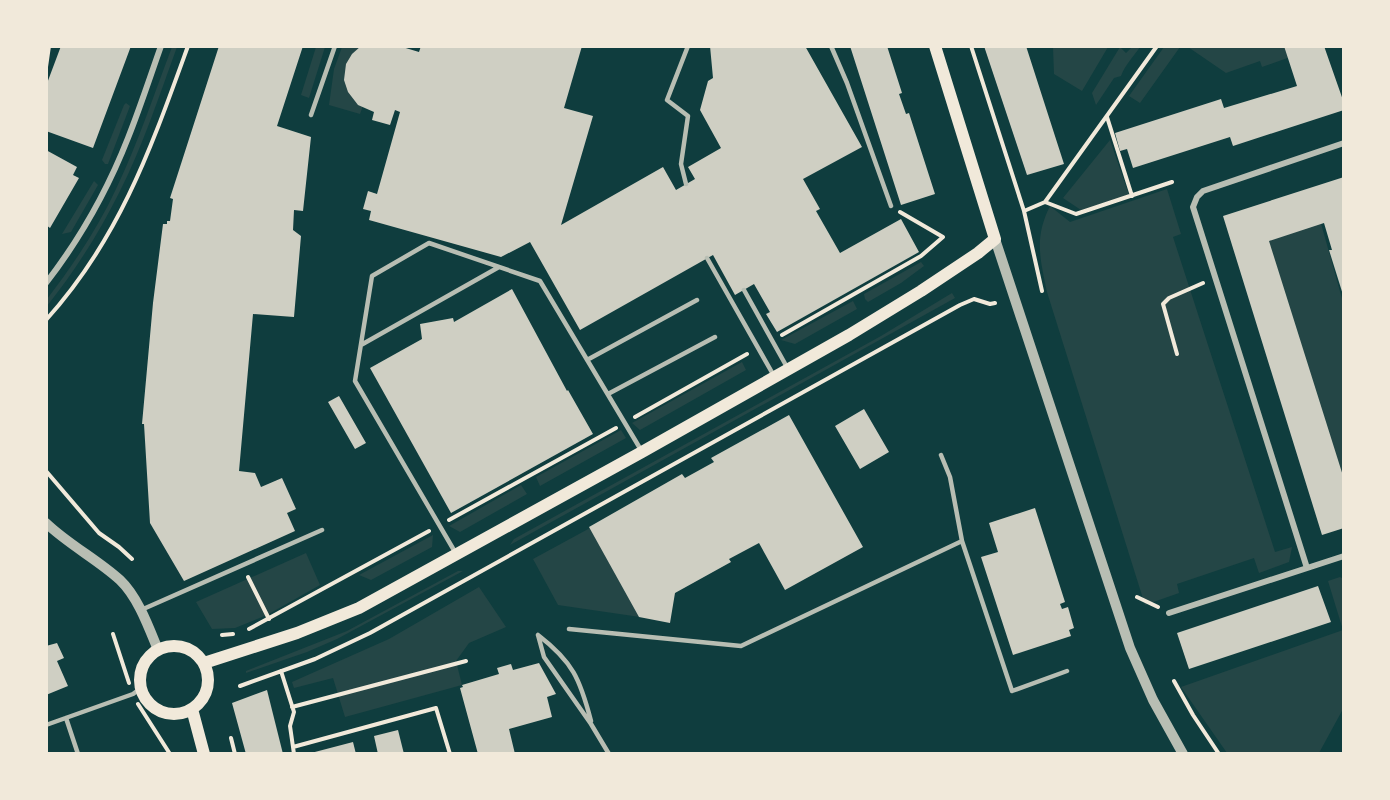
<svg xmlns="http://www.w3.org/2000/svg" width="1390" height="800" viewBox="0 0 1390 800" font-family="'Fira Sans',sans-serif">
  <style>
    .green { fill: #244646 }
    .building { fill: #cfcfc3 }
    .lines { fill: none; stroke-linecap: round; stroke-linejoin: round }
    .path { stroke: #f1e9da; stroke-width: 4 }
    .service { stroke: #b8beb3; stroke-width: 4.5 }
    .minor { stroke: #b8beb3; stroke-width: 6 }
    .tertiary { stroke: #b8beb3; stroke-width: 10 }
    .secondary { stroke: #f1e9da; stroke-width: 12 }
  </style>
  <rect width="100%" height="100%" fill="#0f3d3e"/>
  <path class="green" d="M172 47H177C159 96 143 146 119 193 99 233 75 271 47 306V299C73 265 98 228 116 189 138 143 154 94 172 47Z
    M316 47H325L309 98 301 95Z
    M342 47H407L405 55 365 100 360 114 329 105 334 69Z
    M1053 47V46L1108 47 1082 91 1054 74Z
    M1120 47 1126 53 1132 47H1140C1133 57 1125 65 1121 76L1114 78 1096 105 1092 93Z
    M1164 47H1180L1140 103 1129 96Z
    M1188 47H1290L1293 56 1262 67 1260 61 1226 73Z
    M126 103 130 106 108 164H105L102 160 124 105Z
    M1110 140 1129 195 1081 210 1063 198Z
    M94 181 98 185 71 232 62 234Z
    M1167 189 1181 234 1173 237 1275 552 1292 547 1289 562 1259 573 1254 558 1177 584 1179 593 1145 605 1047 292C1040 258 1034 238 1050 206L1070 222Z
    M1320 220 1343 302V482L1267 236Z
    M921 262 924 266 901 283 868 302 865 299 864 294Z
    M952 293 955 298 510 545 514 539 881 336Z
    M853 301 857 309 795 344 781 340Z
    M742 362 746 370 640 430 632 423Z
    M621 430 626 438 540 486 536 477Z
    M521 485 527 494 460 532 449 526Z
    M590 528 640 617 558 605 533 559Z
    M433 535 432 547 371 580 359 575Z
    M306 553 320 585 267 615 235 628 212 629 196 602Z
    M458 571H463L337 639 307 652 246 673V671L347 631Z
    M1340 577 1344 579 1343 709 1319 753H1227L1181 687 1343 630 1328 581Z
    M479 587 506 627 469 643 456 661 462 685 345 717 333 678 294 688 292 682 389 639Z"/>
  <path class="building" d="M61 46H131L93 148 46 131V86Z
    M219 46H303L277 126 311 137 303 211 294 210 293 230 301 236 294 317 253 314 239 471 255 473 261 487 282 478 296 509 287 513 295 531 184 581 150 523 144 424H142L153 303 163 224H167V221H170L173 199 170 198Z
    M361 46H399L419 52 421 46H582L564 108 593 116 561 225 663 167 676 190 695 179 688 167 721 148 700 110 708 81 713 78 710 46H805L862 147 803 179 820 209 816 211 840 253 901 219 919 252 777 332 766 314 770 312 754 284 735 295 713 255 580 330 530 242 501 257 369 220 371 211 363 209 368 191 377 194 400 112 395 110 390 125 372 120 374 112 358 105 348 92 344 80 346 64 352 54Z
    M850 46H887L902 93 899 94 906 114 909 113 935 194 901 205Z
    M984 46H1026L1064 164 1027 175Z
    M1284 46H1324L1344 103V110L1233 146 1230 137 1133 168 1127 149 1120 151 1115 133 1221 99 1224 108 1297 86Z
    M46 150 77 167 73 175 79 178 50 228 46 225Z
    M1344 177V298L1329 250H1332L1324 223 1269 241 1344 479V528L1322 535 1223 216Z
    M512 289 567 391 568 390 593 434 451 513 370 368 422 339 420 324 453 318 454 322Z
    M339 396 366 443 355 449 328 402Z
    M864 409 889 452 860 469 835 426Z
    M789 415 863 547 785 590 759 543 729 559 731 562 675 593 670 623 639 617 589 527 682 474 685 478 714 462 711 458Z
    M1035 508 1065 602 1060 604 1062 609 1068 607 1074 628 1069 630 1071 636 1013 655 981 557 998 552 989 523Z
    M1318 586 1331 622 1189 669 1177 633Z
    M57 643 64 658 57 661 68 686 46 695V646Z
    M539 663 556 694 547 697 552 717 509 729 515 754H478L460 688 463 687 462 685 499 674 497 668 511 664 513 670Z
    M267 690 283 754H246L232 703Z
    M398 730 404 754H378L374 736Z
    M353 742 356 754H311V753Z"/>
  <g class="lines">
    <path class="path" d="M971 46 1024 211 1042 291
      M46 67 49 46
      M1107 117 1132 196
      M1045 202 1076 214 1172 182
      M1024 211 1045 202 1157 46
      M46 320C120 238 151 148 188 46
      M782 335 921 256 943 237 900 212
      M1177 354 1163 304 1169 298 1203 283
      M635 417 747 354
      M46 471 99 533 119 547 132 559
      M449 520 616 428
      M248 577 269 619
      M1137 597 1158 607
      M249 629 429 531
      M113 634 129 683
      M222 635 233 634
      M281 671 294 712 290 726 294 754
      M1174 681 1193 715 1219 754
      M240 686 315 659 370 633 960 305 974 299 990 304 995 303
      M138 704 170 754
      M292 707 466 661
      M231 738 235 754
      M293 747 436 708 450 754"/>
    <path class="service" d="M831 46 847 83 891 206
      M311 115 335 46
      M686 184 681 164 688 116 667 100 688 46
      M707 258 774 376
      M744 290 788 369
      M361 345 499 267
      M587 360 697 300
      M608 394 715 337
      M941 455 950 477 962 541
      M455 552 355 381 372 276 429 243 540 281 641 450
      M141 610 322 530
      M569 629 741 646 962 541 1012 691 1067 671
      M538 635 544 657 591 724 609 754
      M538 635C573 662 580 679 591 721
      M66 718 78 754
      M46 725 133 694 141 688"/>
    <path class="minor" d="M46 283C80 239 108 189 128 138 140 108 150 77 161 46
      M1307 568 1193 207 1197 197 1203 191 1344 143
      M1169 613 1344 556"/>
    <path class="tertiary" d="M995 239 1130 648 1153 700 1183 754
      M46 523C69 545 97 559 120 580 138 597 149 628 158 650"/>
    <path class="secondary" d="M140 680a34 34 0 1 1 68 0a34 34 0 1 1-68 0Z
      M204 663 297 633 359 608 642 452 849 335 921 291 978 253 995 239 935 46
      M192 709 204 754"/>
  </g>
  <rect width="1390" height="800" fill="none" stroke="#f1e9da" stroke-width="96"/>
</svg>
